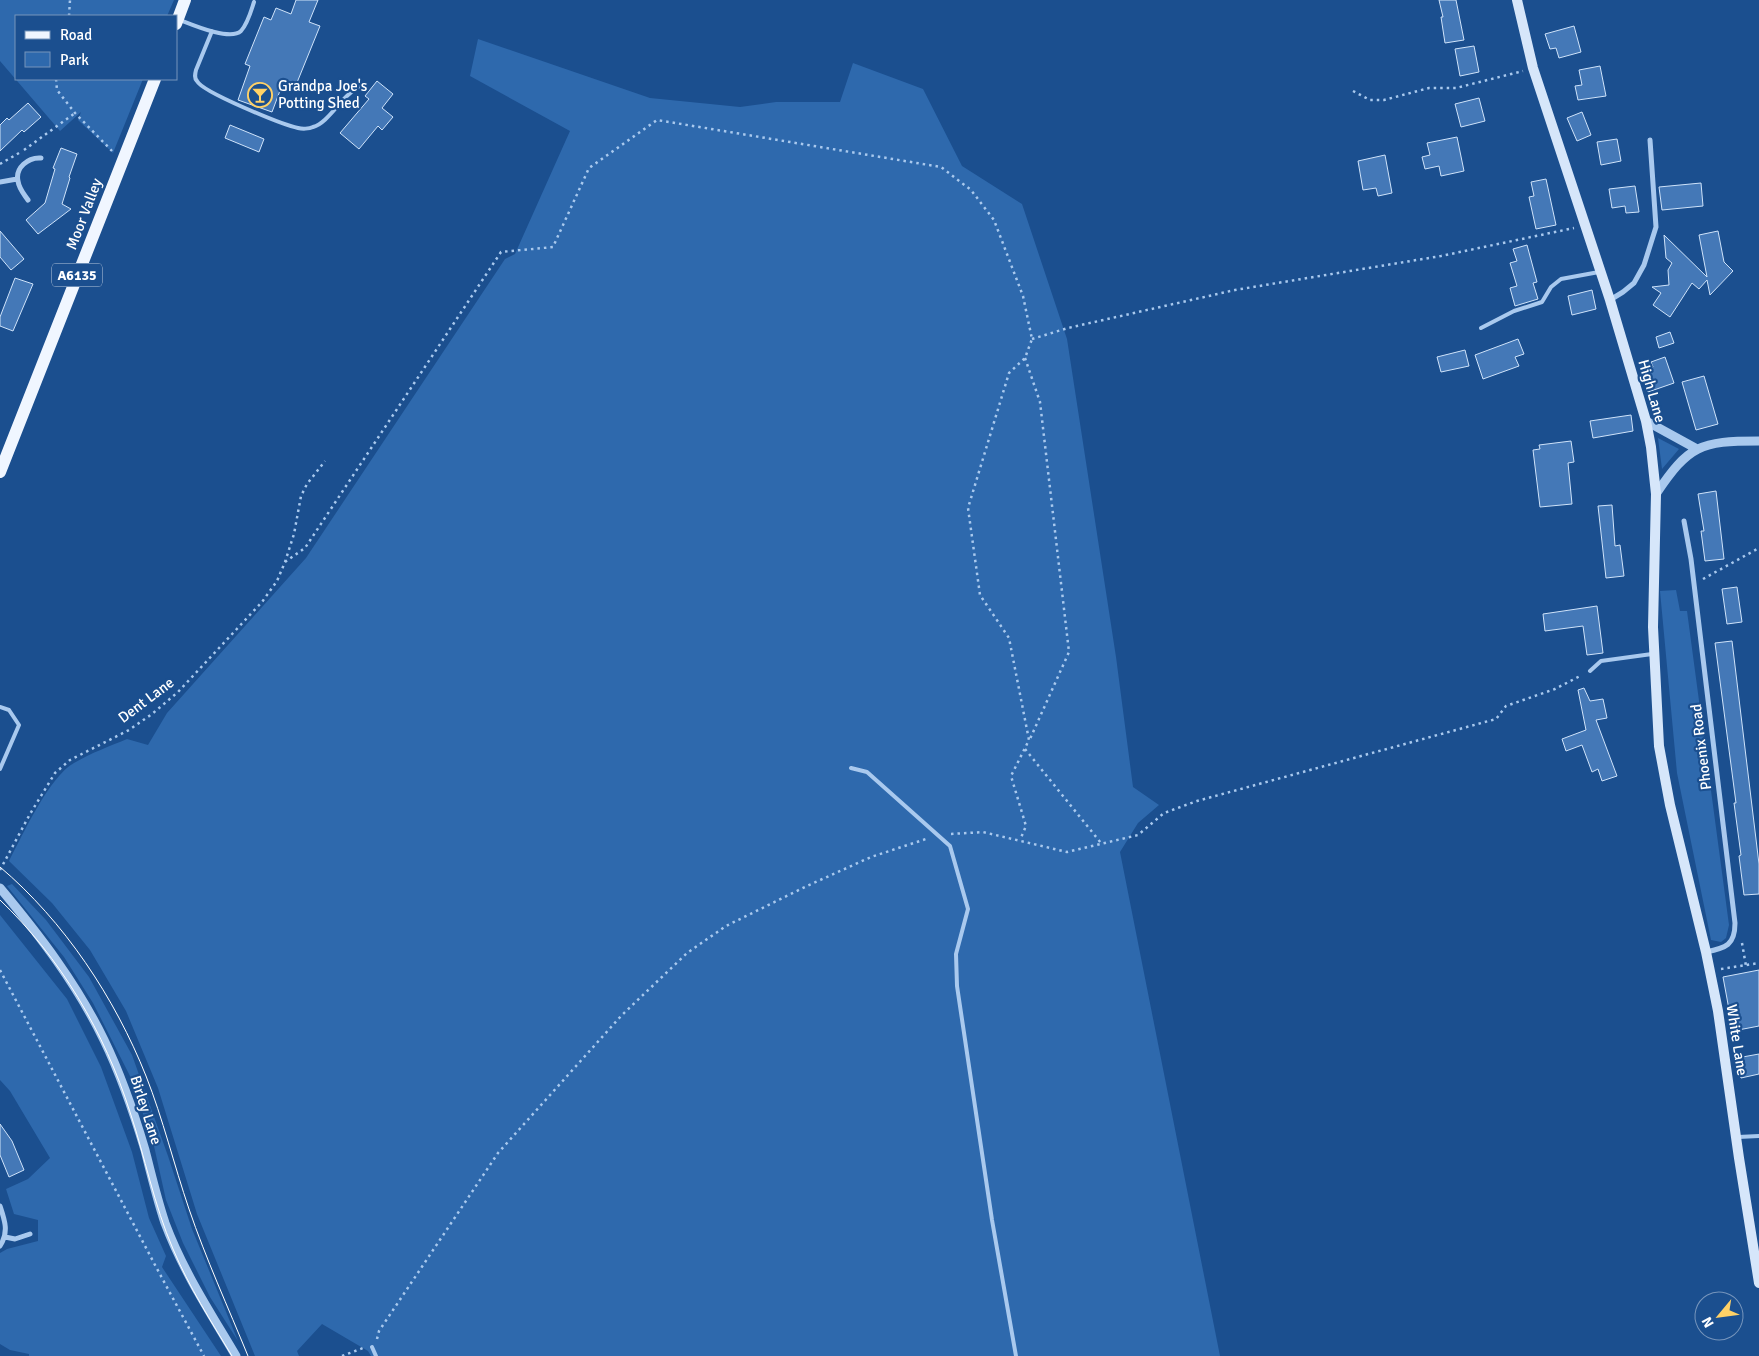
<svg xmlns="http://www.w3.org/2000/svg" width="1759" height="1356" viewBox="0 0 1759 1356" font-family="Signika,sans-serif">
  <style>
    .green { fill: #2e69ad }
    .building { fill: #4478b7; stroke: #cfe3fa }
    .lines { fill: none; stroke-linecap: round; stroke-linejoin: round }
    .path { stroke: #a9c9ee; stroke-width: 2.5; stroke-dasharray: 2.5 4; stroke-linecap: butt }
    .service { stroke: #a9c9ee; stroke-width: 4 }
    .minor { stroke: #a9c9ee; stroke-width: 5 }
    .tertiary { stroke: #a9c9ee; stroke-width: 9 }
    .secondary { stroke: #d6e6fa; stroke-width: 10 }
    .primary { stroke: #f0f6ff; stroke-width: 12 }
    .tram { stroke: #fff; stroke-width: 1 }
    .labels { text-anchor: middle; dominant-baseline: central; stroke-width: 4.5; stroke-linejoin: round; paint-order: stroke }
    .shield { fill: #1b4f8f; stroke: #bbcadd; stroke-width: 1 }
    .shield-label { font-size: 14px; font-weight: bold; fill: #fff }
    .poi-label { font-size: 15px; fill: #fff; stroke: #1b4f8f; text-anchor: start }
    .street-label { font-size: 15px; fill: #fff; stroke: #1b4f8f }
  </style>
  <rect width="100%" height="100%" fill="#1b4f8f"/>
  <path class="green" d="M0 0H174L167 16H16V79H143L113 153 78 120 81 112 60 131 0 61Z
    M478 39 650 98 740 107 776 102H840L853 63 923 89 962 166 1022 204 1067 339 1116 657 1133 787 1159 805 1138 823 1120 852 1220 1356H371L368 1351 322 1324 297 1351 299 1356H255L197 1214 158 1088 126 1011 90 950 52 903 9 861C23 834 49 777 74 763 91 753 110 746 127 739L148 745 167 713 306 558 505 259 515 254 570 131 470 76Z
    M1658 438 1679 449 1662 469Z
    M1676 590 1680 611H1687L1729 925 1726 938 1721 942 1711 940 1677 773 1660 591Z
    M12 884 46 920 89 977 132 1055 168 1156 192 1229 238 1341 210 1297 183 1243 166 1200 154 1146 130 1076 93 1003 64 957 7 886Z
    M0 915 67 999 101 1067 132 1152 149 1218 166 1256 162 1267 221 1356H29V1354L10 1350 0 1344V1253L7 1249 38 1241V1220L14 1214 6 1189 28 1179 50 1158 10 1091 0 1080Z"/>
  <path class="building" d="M296 0H318L309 22 320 26 296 85 284 80 272 112 238 100 250 66 245 64 264 17 271 20 276 8 291 14Z
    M1439 0H1456L1464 40 1445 43 1441 17H1443Z
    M1574 26 1581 52 1559 58 1556 48 1550 49 1545 34Z
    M1474 46 1479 72 1460 76 1455 49Z
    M1600 66 1606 96 1578 100 1575 86 1582 85 1579 70Z
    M377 81 393 94 382 108 393 117 382 130 378 126 359 149 340 133 369 99 365 96Z
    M1479 98 1485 121 1461 127 1455 104Z
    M28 103 41 117 24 132 22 130 0 151V125L7 118 9 120Z
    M1582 112 1591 135 1577 141 1567 118Z
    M230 125 264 139 259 152 225 138Z
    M1457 137 1464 171 1441 176 1439 166 1425 169 1422 157 1430 155 1427 143Z
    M1617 139 1621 161 1601 165 1597 142Z
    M61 148 77 154 69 177 70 178 62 204 71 209 38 234 26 220 45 203 55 169 53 168Z
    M1385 155 1392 193 1378 196 1376 188 1363 190 1358 161Z
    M1546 179 1556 225 1536 229 1529 197 1534 196 1531 182Z
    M1701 183 1703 206 1662 210 1659 187Z
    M1635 186 1639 212 1626 213 1625 206 1612 208 1609 189Z
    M0 231 24 259 11 270 0 257Z
    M1718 231 1724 262 1733 271 1710 295 1707 280 1699 289 1692 283 1670 317 1653 305 1661 293 1652 287 1669 285 1668 270 1672 263 1666 258 1664 235 1707 277 1699 235Z
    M1527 245 1537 282 1533 283 1538 299 1515 306 1510 288 1517 286 1510 263 1517 261 1513 249Z
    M15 278 33 284 13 331 0 326V317Z
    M1592 290 1596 309 1572 315 1568 296Z
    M1670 332 1674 343 1659 348 1656 337Z
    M1518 339 1524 354 1515 357 1519 366 1483 379 1475 355Z
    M1465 350 1469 366 1441 372 1437 357Z
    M1665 357 1674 383 1648 392 1644 380 1650 377 1647 369 1653 367 1651 362Z
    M1704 376 1718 424 1696 430 1682 382Z
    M1631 415 1633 431 1593 438 1590 421Z
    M1571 441 1574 462 1568 463 1572 504 1540 507 1533 450 1540 449 1539 445Z
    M1716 491 1724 559 1705 561 1701 531H1704L1698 494Z
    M1612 505 1615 546 1620 545 1624 576 1606 578 1598 506Z
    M1737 587 1742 622 1727 624 1722 589Z
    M1597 606 1603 653 1587 655 1583 626 1545 631 1543 614Z
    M1732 641 1759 864V894L1744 895 1739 856 1741 855 1734 803H1736L1715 643Z
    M1584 688 1590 701 1603 699 1607 718 1596 720 1617 776 1602 781 1598 769 1592 772 1582 745 1566 751 1562 739 1586 730 1578 690Z
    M1759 970V1026L1733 1031 1723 977Z
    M1759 1054V1074L1741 1078 1737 1058Z
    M0 1124 12 1141 24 1170 9 1177 0 1155Z"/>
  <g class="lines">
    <path class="path" d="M69 16 70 0
      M56 79 57 90 75 113 112 151
      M1353 91 1370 100H1384L1429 88H1456L1523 71
      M24 150 75 113
      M0 164 19 153
      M1032 339 1068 328 1235 290 1441 256 1574 228
      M1025 358 1040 402 1069 652 1030 739
      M285 562 305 548 501 252 553 247 589 168 657 120 941 167 971 190 994 220 1023 296 1032 339 1025 358 1009 373 968 508 980 595 1009 638 1029 740 1011 776 1026 826 1020 840
      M1703 579 1759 548
      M1025 749 1101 843
      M951 834 983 832 1067 852 1138 835 1164 813 1197 801 1496 719 1506 706 1555 689 1582 675
      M0 870 30 814 55 773 70 760 129 730 152 714 178 692 262 602 277 581 285 562 294 534 301 496 307 484 325 461
      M1742 943 1746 966
      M1721 969 1759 963
      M0 970 155 1265 204 1356
      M377 1339 379 1331 498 1153 621 1016 687 953 726 926 807 886 871 857 929 838
      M342 1356 363 1348"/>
    <path class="service" d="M180 20C193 25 230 41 241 31 248 23 251 11 254 2
      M212 31 196 70C195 74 194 78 197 81 202 92 283 125 298 128 302 129 309 129 313 127 330 122 341 95 362 85
      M1481 328 1514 311 1542 302 1551 287 1561 279 1599 272
      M1590 671 1601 661 1652 654
      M0 707 9 710 19 725 0 769
      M851 768 867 772 950 846 968 909 956 954 957 986 992 1220 1016 1356
      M1738 1137 1759 1136
      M372 1347 376 1356"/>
    <path class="minor" d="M0 182 17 179
      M28 200C24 194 19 189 18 181 15 168 28 157 41 158
      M1610 300 1623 292 1634 283 1644 265 1656 227 1650 140
      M1684 521 1691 559 1735 923C1735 945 1726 948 1706 952
      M0 1206C5 1221 9 1232 0 1246
      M5 1237 15 1239 30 1234"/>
    <path class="tertiary" d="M1646 421 1697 449
      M1656 494C1689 445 1700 441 1759 441
      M0 888C40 936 77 984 104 1040 121 1075 134 1113 145 1150 151 1174 157 1199 165 1223 183 1271 210 1312 236 1356"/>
    <path class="secondary" d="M1517 0 1533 68 1610 300 1646 421 1651 447 1656 494 1653 627 1659 746 1670 805 1706 952 1718 1011 1739 1158 1759 1283"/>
    <path class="primary" d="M176 24 185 0
      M0 472 155 79"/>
    <path class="tram" d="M0 867C64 921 115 998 146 1076 163 1119 174 1165 189 1209 206 1259 228 1307 248 1356
      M0 900C60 957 105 1033 130 1112 145 1157 154 1205 173 1249 189 1287 211 1321 232 1356"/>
  </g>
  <defs>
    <symbol id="bar-ring" viewBox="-11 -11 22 22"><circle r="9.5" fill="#1b4f8f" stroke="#ffd166" stroke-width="1.5"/><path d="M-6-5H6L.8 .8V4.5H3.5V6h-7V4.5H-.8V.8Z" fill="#ffd166"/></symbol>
  </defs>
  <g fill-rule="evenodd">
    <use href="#bar-ring" x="246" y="81" width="28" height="28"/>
  </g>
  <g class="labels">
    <rect class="shield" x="52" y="263.5" width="50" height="23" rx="4"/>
    <g class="shield-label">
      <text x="77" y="275">A6135</text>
    </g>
    <g class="poi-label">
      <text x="278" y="86">Grandpa Joe's<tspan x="278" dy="17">Potting Shed</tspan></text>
    </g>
    <g class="street-label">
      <text transform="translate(84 214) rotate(-69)">Moor Valley</text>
      <text transform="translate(1652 391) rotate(74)">High Lane</text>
      <text transform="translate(146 700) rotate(-37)">Dent Lane</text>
      <text transform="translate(1701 747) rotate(-97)">Phoenix Road</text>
      <text transform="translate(1737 1040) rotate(81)">White Lane</text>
      <text transform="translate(146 1110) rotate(72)">Birley Lane</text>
    </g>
  </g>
  <rect x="15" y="15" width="162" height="65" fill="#1b4f8f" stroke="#7695bc"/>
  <rect x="25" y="31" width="25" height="8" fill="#f0f6ff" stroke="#7695bc"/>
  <text x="60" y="40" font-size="15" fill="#ffffff">Road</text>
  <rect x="25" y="52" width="25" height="15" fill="#2e69ad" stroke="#7695bc"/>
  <text x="60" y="65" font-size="15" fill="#ffffff">Park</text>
  <g transform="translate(1719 1316) rotate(241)"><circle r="24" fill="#1b4f8f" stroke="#7695bc"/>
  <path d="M0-4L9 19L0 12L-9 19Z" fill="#ffd166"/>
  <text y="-8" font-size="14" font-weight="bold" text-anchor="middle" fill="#ffffff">N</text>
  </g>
</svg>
